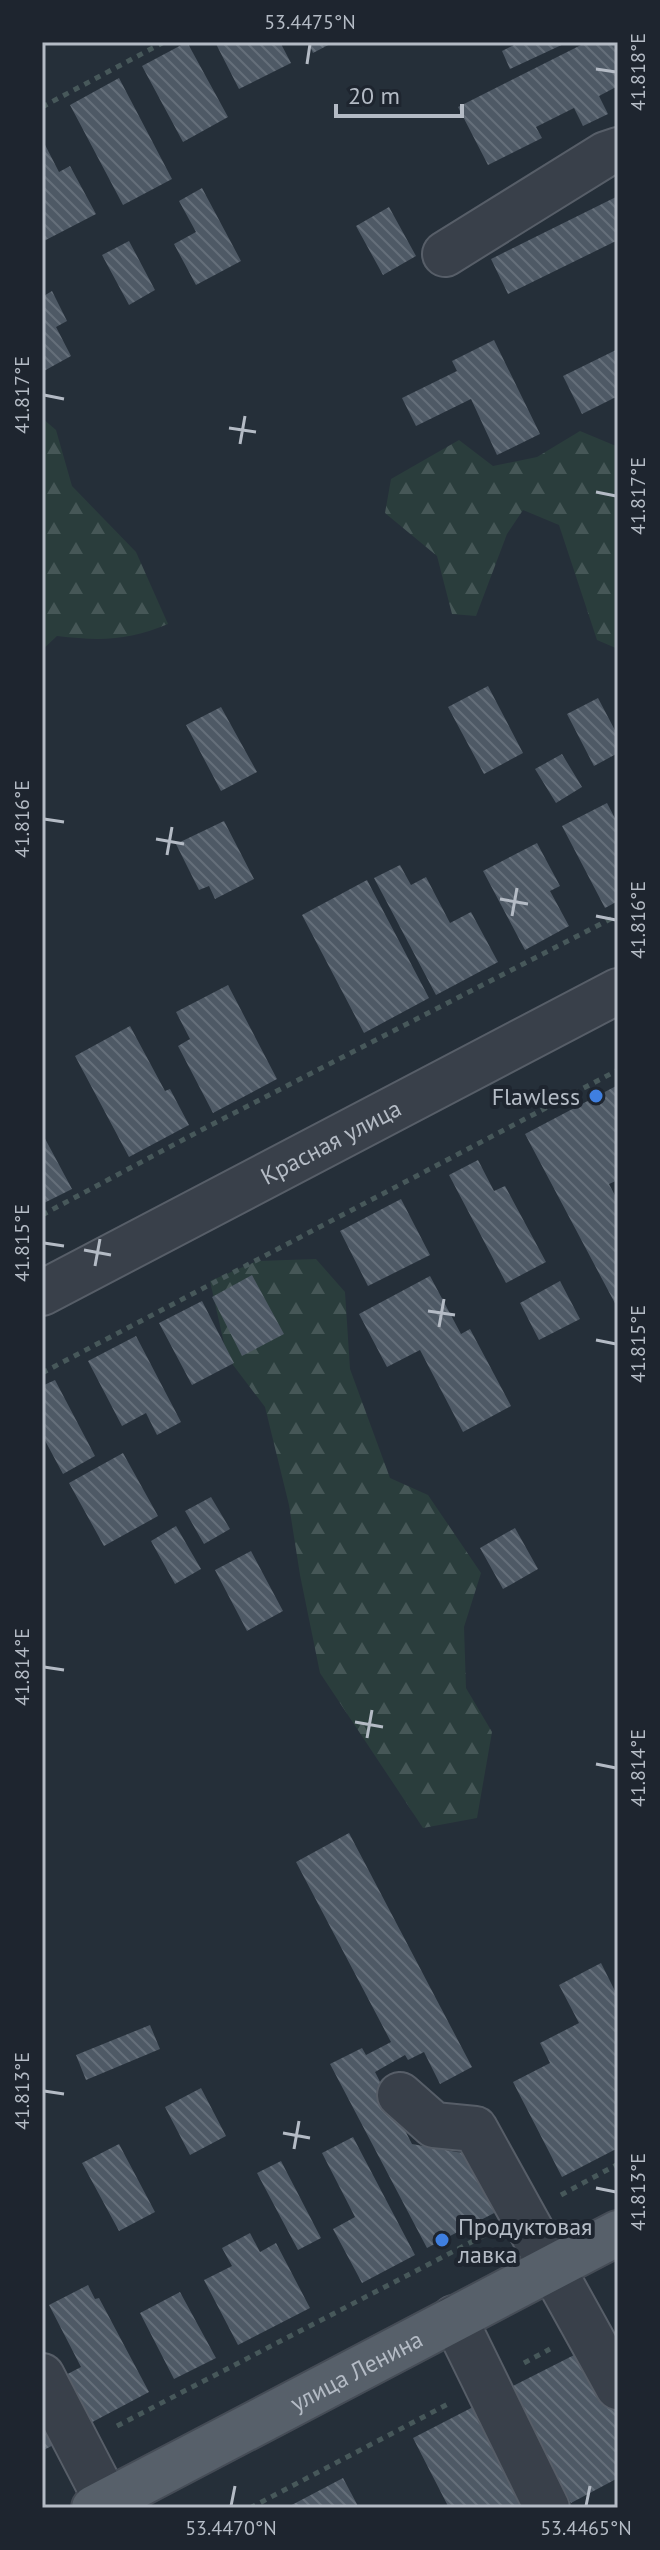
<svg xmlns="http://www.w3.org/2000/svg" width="660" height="2550" viewBox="0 0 660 2550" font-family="'PT Sans',sans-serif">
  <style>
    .forest { fill: url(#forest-firs) }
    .building { fill: url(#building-back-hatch) }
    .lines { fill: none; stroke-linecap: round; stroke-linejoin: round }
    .minor-casing { stroke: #575e68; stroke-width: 48 }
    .major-casing { stroke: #454c56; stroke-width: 48 }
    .path { stroke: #47585a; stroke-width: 5; stroke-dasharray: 6 6; stroke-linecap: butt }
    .minor { stroke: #39404a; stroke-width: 44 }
    .major { stroke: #57606a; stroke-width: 44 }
    .ticks { fill: none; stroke: #b4bbc5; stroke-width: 3 }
    .shop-dot { fill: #3f7fe0; stroke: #1e252f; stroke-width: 3 }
    .labels { text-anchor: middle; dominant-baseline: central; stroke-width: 8; stroke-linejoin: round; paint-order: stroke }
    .poi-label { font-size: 24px; fill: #b4bbc5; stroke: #1e252f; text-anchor: end }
    .street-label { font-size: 24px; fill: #b4bbc5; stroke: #1e252f }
    .neatline { fill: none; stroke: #b4bbc5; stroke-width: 3 }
    .ticks-label { font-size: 20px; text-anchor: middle; fill: #b4bbc5 }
  </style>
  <defs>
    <pattern id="forest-firs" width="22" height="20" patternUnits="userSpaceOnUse" patternTransform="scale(2)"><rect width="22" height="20" fill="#2a3d3c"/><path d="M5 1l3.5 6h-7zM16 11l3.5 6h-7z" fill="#465757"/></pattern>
    <pattern id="building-back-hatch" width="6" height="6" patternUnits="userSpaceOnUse" patternTransform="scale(2)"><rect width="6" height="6" fill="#4e5965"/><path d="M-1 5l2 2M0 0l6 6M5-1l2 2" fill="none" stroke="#656f7a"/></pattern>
  </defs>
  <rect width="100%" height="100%" fill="#252f39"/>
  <path class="forest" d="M42 418 56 430 72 486 136 552 168 624C128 641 100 641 57 636L42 650Z
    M580 431 616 446 618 449V649L597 640 559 525 523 510 507 534 476 616 452 614 437 556 385 513 391 479 459 440 493 466 537 457Z
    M316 1259 345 1292 350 1369 390 1478 428 1495 481 1573 464 1627 466 1688 492 1732 477 1818 423 1828 320 1673 300 1575 289 1505 265 1407 227 1357 210 1281 257 1261Z"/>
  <path class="building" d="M187 42 228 117 183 142 142 66Z
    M215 42H280L291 63 239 89Z
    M308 42H334L313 53Z
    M520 42H568L510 69 502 51Z
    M587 42H618V86L599 96 608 114 583 126 574 108 536 127 542 138 488 165 458 107Z
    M119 78 172 179 123 205 70 105Z
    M42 139 59 172 70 166 96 214 42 242Z
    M202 188 241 261 196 285 174 244 196 232 179 201Z
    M618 196V240L508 294 491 259Z
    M389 207 416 256 383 275 356 226Z
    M129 241 155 290 129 305 102 255Z
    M52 291 67 321 56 327 71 356 42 372V297Z
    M494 340 540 434 497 455 471 399 416 426 402 398 457 371 452 361Z
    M618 349V396L582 414 563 376Z
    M488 686 523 753 484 774 448 707Z
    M598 698 618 736V753L594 766 567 714Z
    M221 707 257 772 221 791 186 725Z
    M562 754 582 787 556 803 535 769Z
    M607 803 618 824V901L605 908 562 826Z
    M224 821 254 879 215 899 209 886 199 890 176 844Z
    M537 843 560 886 550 891 569 926 525 950 483 871Z
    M400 865 411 885 426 877 450 923 471 912 498 962 436 995 374 878Z
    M367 880 429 998 364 1033 302 915Z
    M228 985 277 1079 213 1113 178 1046 190 1039 176 1012Z
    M130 1026 165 1091 170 1089 189 1125 129 1157 75 1056Z
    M618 1085V1180L609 1184 618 1201V1309L525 1134Z
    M42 1133 72 1189 42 1204Z
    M478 1160 494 1191 505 1186 546 1262 506 1283 449 1175Z
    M401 1199 430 1255 368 1286 340 1231Z
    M252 1275 284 1334 242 1356 212 1297Z
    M430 1276 461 1334 470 1329 511 1406 463 1432 420 1350 387 1367 359 1314Z
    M560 1281 580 1319 539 1340 520 1303Z
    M202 1301 234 1363 192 1385 159 1323Z
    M136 1336 181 1422 157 1435 146 1413 122 1426 88 1361Z
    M55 1380 95 1456 63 1474 42 1435V1386Z
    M123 1453 158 1516 104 1546 69 1483Z
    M211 1497 230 1529 204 1544 185 1511Z
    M176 1526 201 1569 175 1584 151 1541Z
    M515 1528 538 1569 503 1589 480 1548Z
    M251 1551 283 1611 247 1631 215 1570Z
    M349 1833 472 2067 440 2084 424 2052 408 2060 405 2055 375 2072 412 2144 468 2154 498 2211 427 2248 330 2064 362 2048 366 2055 391 2042 296 1862Z
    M601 1963 618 1997V2148L562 2177 513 2082 550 2063 540 2043 579 2023 559 1985Z
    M150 2025 160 2049 86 2080 76 2055Z
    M201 2088 226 2136 190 2155 165 2107Z
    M353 2137 415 2255 362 2283 333 2229 355 2217 322 2153Z
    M119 2144 155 2212 119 2231 82 2163Z
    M281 2161 321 2238 298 2250 257 2173Z
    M250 2233 260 2252 276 2243 310 2308 238 2345 204 2280 232 2266 222 2248Z
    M88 2285 95 2299 99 2298 149 2392 83 2427 58 2379 81 2367 49 2305Z
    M180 2292 216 2358 174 2379 140 2313Z
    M584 2350 618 2416V2478L571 2503 511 2387Z
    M475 2406 527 2508H449L413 2438Z
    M42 2410 59 2442 42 2451Z
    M343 2478 359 2508H286Z"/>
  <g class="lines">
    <defs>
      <g id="minor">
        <path d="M445 254 606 154 618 150"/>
        <path id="s1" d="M42 1293 618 991"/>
        <path d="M400 2095 434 2125 475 2129 618 2387"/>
        <path d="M454 2318 547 2508"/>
        <path d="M42 2376 107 2501"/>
      </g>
      <g id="major">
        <path id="s2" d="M94 2508 618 2233"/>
      </g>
    </defs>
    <use href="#minor" class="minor-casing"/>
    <use href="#major" class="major-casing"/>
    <path class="path" d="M42 107 164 42
      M42 1215 207 1127 618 915
      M42 1373 618 1070
      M561 2195 618 2164
      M524 2363 550 2349
      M117 2426 485 2235
      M250 2508 448 2404"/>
    <use href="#minor" class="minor"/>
    <use href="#major" class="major"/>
  </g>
  <path class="ticks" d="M307 64 310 44M596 69 616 72M44 395 64 399M229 428 256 432M240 444 245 416M596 492 616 496M44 819 64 822M156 839 184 844M167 855 172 827M500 899 528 904M512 916 517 888M596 916 616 920M44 1243 64 1246M84 1250 111 1255M95 1266 100 1239M428 1311 455 1315M439 1327 444 1299M596 1340 616 1344M44 1667 64 1670M355 1722 383 1727M367 1738 372 1710M596 1764 616 1768M44 2091 64 2094M283 2133 310 2138M294 2149 299 2121M596 2188 616 2192M231 2506 235 2486M586 2506 590 2486"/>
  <g class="shop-dot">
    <circle cx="596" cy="1096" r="8"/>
    <circle cx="442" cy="2240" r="8"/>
  </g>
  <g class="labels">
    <g class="poi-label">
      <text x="580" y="1096">Flawless</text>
      <text x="458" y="2226" text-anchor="start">Продуктовая<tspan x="458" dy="28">лавка</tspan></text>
    </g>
    <g class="street-label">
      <text stroke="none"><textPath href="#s1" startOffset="326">Красная улица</textPath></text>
      <text stroke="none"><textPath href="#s2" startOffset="296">улица Ленина</textPath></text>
    </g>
  </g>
  <rect width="660" height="2550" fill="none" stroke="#1e252f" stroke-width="88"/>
  <path d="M336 104v12h126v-12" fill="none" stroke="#b4bbc5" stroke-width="4"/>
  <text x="348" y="104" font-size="24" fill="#b4bbc5" stroke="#1e252f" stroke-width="6" paint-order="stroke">20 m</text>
  <rect x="44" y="44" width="572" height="2462" class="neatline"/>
  <g class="ticks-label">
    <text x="310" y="29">53.4475°N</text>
    <text transform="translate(638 72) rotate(-90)" y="7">41.818°E</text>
    <text transform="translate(22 395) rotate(-90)" y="7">41.817°E</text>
    <text transform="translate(638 496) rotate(-90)" y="7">41.817°E</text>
    <text transform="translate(22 819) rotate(-90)" y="7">41.816°E</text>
    <text transform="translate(638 920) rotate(-90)" y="7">41.816°E</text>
    <text transform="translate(22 1243) rotate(-90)" y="7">41.815°E</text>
    <text transform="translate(638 1344) rotate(-90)" y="7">41.815°E</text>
    <text transform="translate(22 1667) rotate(-90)" y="7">41.814°E</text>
    <text transform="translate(638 1768) rotate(-90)" y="7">41.814°E</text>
    <text transform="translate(22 2091) rotate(-90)" y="7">41.813°E</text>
    <text transform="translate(638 2192) rotate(-90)" y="7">41.813°E</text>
    <text x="231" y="2535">53.4470°N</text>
    <text x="586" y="2535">53.4465°N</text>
  </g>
</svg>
